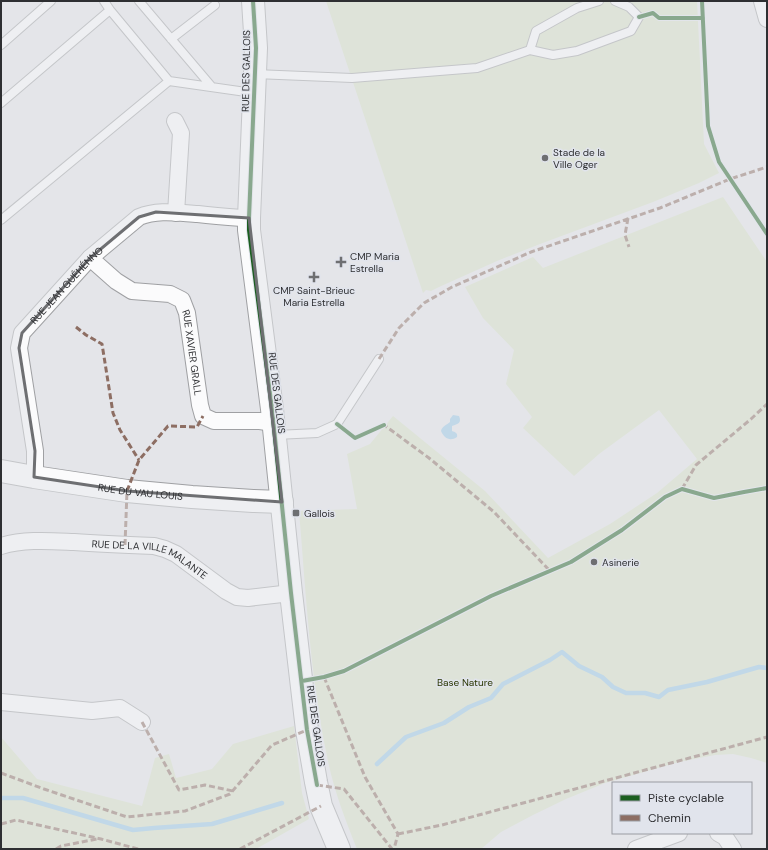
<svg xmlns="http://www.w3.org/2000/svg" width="768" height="850" viewBox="0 0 768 850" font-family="'DM Sans',sans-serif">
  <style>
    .green { fill: #d7e1c5 }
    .water { fill: #98c7e6 }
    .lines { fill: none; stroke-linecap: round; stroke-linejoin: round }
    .stream { stroke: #98c7e6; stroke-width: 4.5 }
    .lane-casing { stroke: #9fa0a3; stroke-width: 10 }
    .street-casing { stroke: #9fa0a3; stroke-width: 18 }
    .secondary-casing { stroke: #9fa0a3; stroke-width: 24 }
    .lane { stroke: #fbfbfc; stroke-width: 8 }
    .street { stroke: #fbfbfc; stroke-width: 16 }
    .secondary { stroke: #fbfbfc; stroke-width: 22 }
    .quiet { stroke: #8d6e63; stroke-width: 3; stroke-dasharray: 6 3; stroke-linecap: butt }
    .cycleway-casing { stroke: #e1e4ec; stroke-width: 6 }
    .cycleway { stroke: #1b5e20; stroke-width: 4 }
    .marked { fill: none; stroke: #6e6f72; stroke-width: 3; stroke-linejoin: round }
    .poi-dot { fill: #6e6f72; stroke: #e1e4ec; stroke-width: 1.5 }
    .labels { text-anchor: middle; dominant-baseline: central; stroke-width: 3; stroke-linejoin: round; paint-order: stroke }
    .street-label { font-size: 10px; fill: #2e2f32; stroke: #e1e4ec }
    .poi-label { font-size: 10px; fill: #2e2f32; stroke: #e1e4ec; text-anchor: start }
    .park-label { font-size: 10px; fill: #2b3703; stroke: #e1e4ec }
  </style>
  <rect width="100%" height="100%" fill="#e4e5e9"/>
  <path class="green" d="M326 1H697L704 144 719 173 699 183 653 202 540 244 497 261 439 287 431 291 426 290 423 293Z
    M723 197 767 262V763L751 758 733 754 715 755 679 762 605 783 566 799 533 815 501 832 481 849H357C345 819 333 788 327 756 310 676 306 593 299 511L357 509 347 454 370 444 393 416 485 491 548 558 610 524 657 493 697 459 659 410 599 454 574 476 523 428 532 417 506 384 514 350 483 318 465 287 533 257 543 268Z
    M294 726 302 793 309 819 256 849H1V737L37 779 142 806 155 758 169 754 176 778 212 769 233 744Z"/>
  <path class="water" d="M453 415 459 416C462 423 458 424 452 426V431C455 432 458 433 457 437 450 442 444 438 441 431 442 426 447 425 450 422V419Z"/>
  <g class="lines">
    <path class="stream" d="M377 764 406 737 444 723 469 707 491 698 503 684 550 660 562 652 579 666 602 677 613 687 626 693H645L659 697 668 690 707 682 759 667 767 668
      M1 798H23L133 830 154 828 212 824 282 803"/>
    <defs>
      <path id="lane" d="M104 1 110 10
        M139 1 212 87
        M171 39 215 5
        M1 45 51 1
        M530 50 536 31 577 8 599 1
        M255 74 352 78 477 68 530 50 553 55 577 51 631 31 639 17 629 7 615 1
        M1 103 110 10 169 81 253 93
        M1 220 169 81
        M276 435 317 433 337 424 379 359"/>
      <g id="street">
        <path d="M762 1 767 19"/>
        <path d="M175 121 181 133 176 213"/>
        <path id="s1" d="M90 258 116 281 132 291 170 294 182 300 187 313 200 405 203 416 214 421H260L273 423"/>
        <path id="s2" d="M34 477 35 467V451L19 348 22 333 90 258 139 217C158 209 179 213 198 214 213 216 227 217 242 218H249"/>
        <path id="s3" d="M1 546C24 539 50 541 74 542 101 544 127 545 154 546L165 549 176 554 226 591 237 597 248 598 291 593"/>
        <path d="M1 702 92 711 120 708 142 722"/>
        <path d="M718 833 725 837 733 849"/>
        <path d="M636 849 679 833"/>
      </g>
      <g id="secondary">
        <path d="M253 1 256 48 249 218V230L272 409 291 593 307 730 316 782 321 806 339 849"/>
        <path id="s4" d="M1 471 34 477 127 491 192 497 253 501 282 502"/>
      </g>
    </defs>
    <use href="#lane" class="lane-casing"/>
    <use href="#street" class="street-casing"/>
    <use href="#secondary" class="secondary-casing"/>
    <use href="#lane" class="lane"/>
    <use href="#street" class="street"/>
    <use href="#secondary" class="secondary"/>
    <path class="quiet" d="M628 218 625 235 629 247
      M76 327 86 335 102 344 113 413 120 430 139 460
      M379 359 399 328 424 303 452 287 531 252 660 208 730 179 767 167
      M382 426 384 425 429 458 494 512 550 571
      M682 489 696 465 751 419 767 404
      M125 545 127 491 139 460 168 426 197 427 203 416
      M324 677 365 777 398 834 394 849
      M142 722 179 790 205 785 233 791
      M1 773 44 789 127 817 185 811 230 794 272 745 307 730
      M317 785 344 789 392 849
      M1 824 16 820 101 839 138 849
      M398 834 442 825 767 737
      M56 849 61 846 97 839
      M240 849 321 806"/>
    <defs>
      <path id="cycleway" d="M253 1 256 48 249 218V230L272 409 291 593 307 730 317 785
        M702 1 708 126 719 162 767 234
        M639 17 653 13 659 18H703
        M337 424 355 438 384 425
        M302 681 324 677 344 671 491 596 571 562 622 530 665 497 682 489 714 498 744 492 767 488"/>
    </defs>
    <use href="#cycleway" class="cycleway-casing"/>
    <use href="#cycleway" class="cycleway"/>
  </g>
  <path d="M0 0H768V850H0ZM156 212 249 218 282 502 127 491 34 477 35 451 19 348 22 333 90 258 139 217Z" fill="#e4e5e9" fill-opacity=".55" fill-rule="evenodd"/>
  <path class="marked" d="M156 212 249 218 282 502 127 491 34 477 35 451 19 348 22 333 90 258 139 217Z"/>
  <g class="poi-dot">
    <circle cx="545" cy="158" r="4"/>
    <path d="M339 256h4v4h4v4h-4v4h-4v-4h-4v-4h4z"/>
    <path d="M312 271h4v4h4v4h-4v4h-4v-4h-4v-4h4z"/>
    <rect x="292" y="509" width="8" height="8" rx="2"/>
    <circle cx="594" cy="562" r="4"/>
  </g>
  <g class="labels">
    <g class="street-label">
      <text transform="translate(246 71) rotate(-89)">RUE DES GALLOIS</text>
      <text stroke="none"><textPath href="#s2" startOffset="211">RUE JEAN GUÉHÉNNO</textPath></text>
      <text stroke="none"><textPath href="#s1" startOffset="159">RUE XAVIER GRALL</textPath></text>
      <text transform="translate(277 393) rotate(83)">RUE DES GALLOIS</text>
      <text stroke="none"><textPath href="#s4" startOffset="141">RUE DU VAU LOUIS</textPath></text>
      <text stroke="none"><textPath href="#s3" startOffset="153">RUE DE LA VILLE MALANTE</textPath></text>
      <text transform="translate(316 726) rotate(82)">RUE DES GALLOIS</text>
    </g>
    <g class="poi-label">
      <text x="553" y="152">Stade de la<tspan x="553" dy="12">Ville Oger</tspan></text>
      <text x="350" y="256">CMP Maria<tspan x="350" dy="12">Estrella</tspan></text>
      <text x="314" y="290" text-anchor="middle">CMP Saint-Brieuc<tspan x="314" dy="12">Maria Estrella</tspan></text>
      <text x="304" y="513">Gallois</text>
      <text x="602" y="562">Asinerie</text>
    </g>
    <g class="park-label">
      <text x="465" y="682">Base Nature</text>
    </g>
  </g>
  <rect width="768" height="850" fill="none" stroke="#2e2f32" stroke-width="4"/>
  <rect x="612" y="782" width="140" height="52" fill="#e1e4ec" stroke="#999ca2"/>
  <rect x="620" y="795" width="20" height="6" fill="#1b5e20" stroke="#999ca2"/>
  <text x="648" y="802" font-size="12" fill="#2e2f32">Piste cyclable</text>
  <rect x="620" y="815" width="20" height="6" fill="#8d6e63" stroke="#999ca2"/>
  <text x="648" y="822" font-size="12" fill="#2e2f32">Chemin</text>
</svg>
